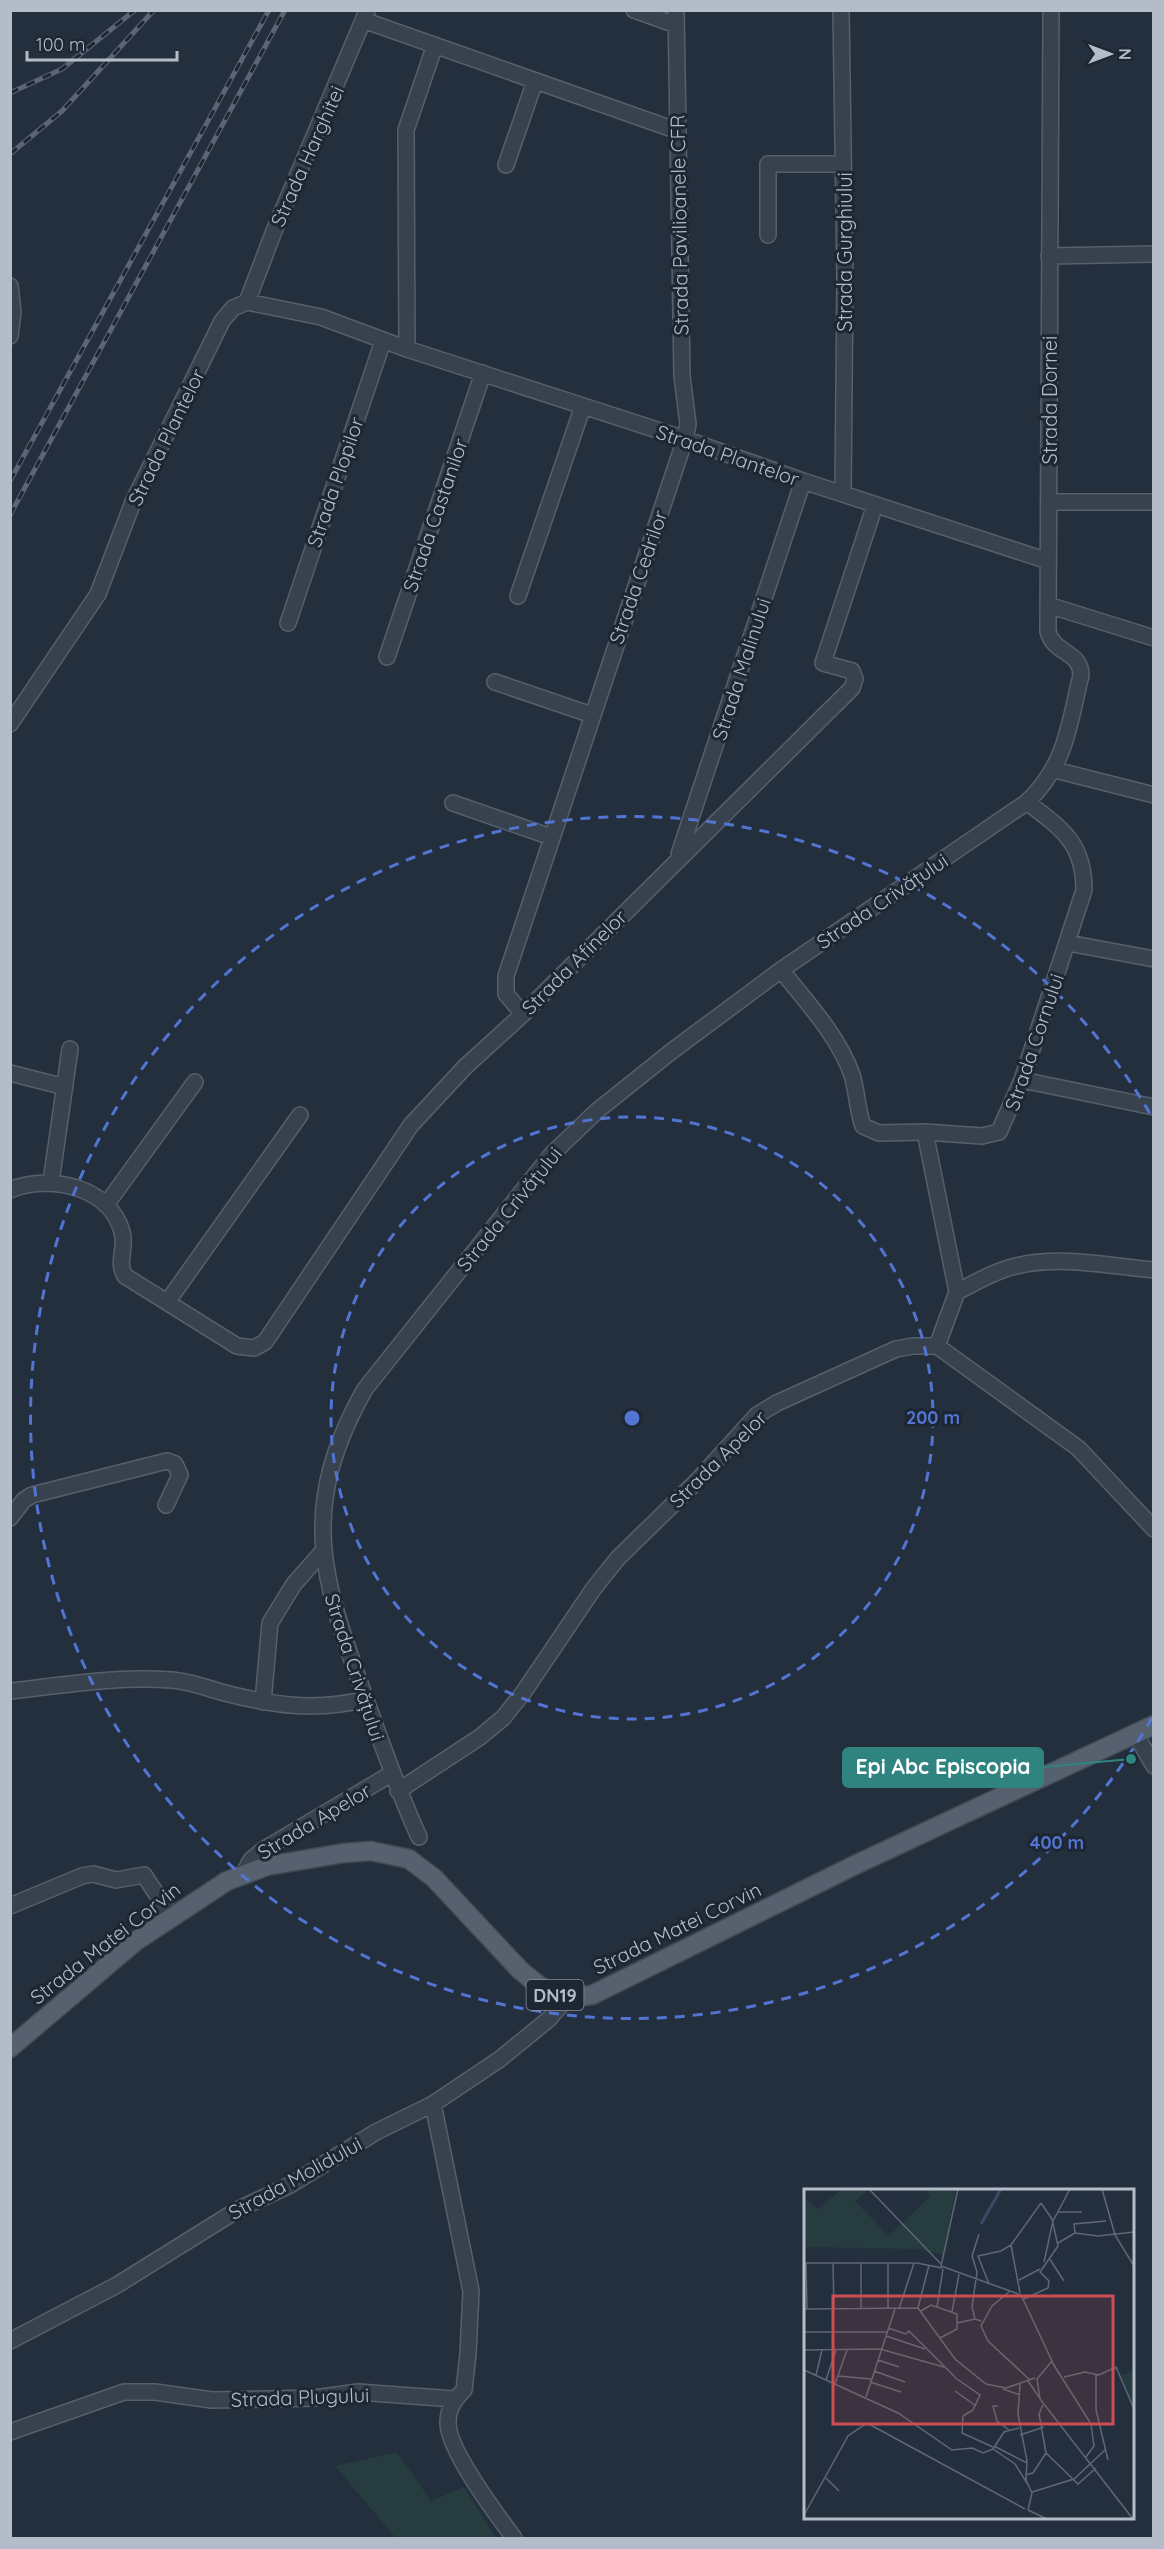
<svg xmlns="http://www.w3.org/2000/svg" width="1164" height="2549" viewBox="0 0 1164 2549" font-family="Quicksand,sans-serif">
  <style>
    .green { fill: #263c3f }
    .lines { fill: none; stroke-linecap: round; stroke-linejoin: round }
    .minor-casing { stroke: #565f6c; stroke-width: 18 }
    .major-casing { stroke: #414a57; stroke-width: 21 }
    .minor { stroke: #38414e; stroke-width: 15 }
    .major { stroke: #56606e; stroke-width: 18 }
    .rail-casing { stroke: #5a6575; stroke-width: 5 }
    .rail { stroke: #1d2633; stroke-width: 3; stroke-dasharray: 9; stroke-linecap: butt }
    .ring { fill: none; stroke: #5274d3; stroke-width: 3; stroke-dasharray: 10 8 }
    .labels { text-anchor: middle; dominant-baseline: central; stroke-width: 6; stroke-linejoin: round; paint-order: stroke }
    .shield { fill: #1d2633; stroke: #878f9c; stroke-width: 1.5 }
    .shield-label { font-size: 18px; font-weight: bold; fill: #b4bcc9 }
    .street-label { font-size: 20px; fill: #b4bcc9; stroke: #1d2633 }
    .inset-river { fill: none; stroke: #394c67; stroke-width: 3 }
    .inset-road { fill: none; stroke: #5e6776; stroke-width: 1.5 }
    .view { fill: #ce4d50; fill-opacity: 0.15; stroke: #ce4d50; stroke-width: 3 }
    .inset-edge { fill: none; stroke: #b4bcc9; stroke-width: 3 }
    .centre { fill: #5274d3; stroke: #1d2633; stroke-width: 3 }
    .ring-label { font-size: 18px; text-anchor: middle; font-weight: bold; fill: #5274d3; stroke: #1d2633; stroke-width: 6; stroke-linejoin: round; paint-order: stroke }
    .leader { fill: none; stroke: #308480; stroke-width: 2 }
    .callout-dot { fill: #308480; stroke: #1d2633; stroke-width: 2 }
    .callout { fill: #308480; stroke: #308480; stroke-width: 2 }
    .callout-label { font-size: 21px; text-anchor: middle; font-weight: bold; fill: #fff }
  </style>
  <rect width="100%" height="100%" fill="#242f3e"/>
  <path class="green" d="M397 2452 431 2501 464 2487 496 2538H396L335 2466Z"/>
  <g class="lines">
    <defs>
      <path id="minor" d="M634 10 676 25
        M841 10 845 279 843 494
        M363 20 678 131
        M506 165 535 81
        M768 235V164H843
        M1049 256 1154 254
        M10 286 13 312 10 336
        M247 302 274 231 367 11
        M407 349 406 130 435 45
        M1049 502H1154
        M518 596 583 406
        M1048 605 1154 638
        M288 623 383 341
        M387 657 483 373
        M495 682 592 715
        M10 724 98 594 133 502 222 321 233 308 247 302 321 317 407 349 685 439 803 481 1048 561
        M1055 770 1154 795
        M453 803 551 837
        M679 854 803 481
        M1068 943 1154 959
        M781 970C806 1001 839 1037 852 1075 857 1091 857 1109 863 1126L879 1133 925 1132 982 1136 999 1132 1022 1080 1084 890C1084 843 1062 829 1027 802
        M523 1014 506 994V976L685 439 688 424 682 376 676 10
        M10 1073 65 1087
        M1022 1080 1154 1107
        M925 1132 957 1292
        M51 1182 70 1049
        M10 1190C49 1174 110 1186 122 1232 127 1248 116 1261 125 1276L237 1346 254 1348 265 1342 411 1125 465 1067 523 1014 852 688 855 679 852 671 823 663 875 505
        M106 1205 195 1082
        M168 1301 300 1115
        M937 1346 957 1292C976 1282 995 1271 1016 1266 1060 1255 1109 1266 1154 1270
        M10 1518 24 1500 32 1495 167 1461 175 1464 180 1475 166 1505
        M10 1691C64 1685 117 1676 171 1680 188 1681 204 1687 221 1692 270 1705 316 1712 366 1699
        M263 1702 270 1623 294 1584 324 1550
        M1136 1735 1154 1766
        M398 1791 480 1737 503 1718 523 1693 594 1588 618 1558 697 1481 757 1415 777 1403 896 1349 913 1346H937L1078 1448 1154 1529
        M419 1837C398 1791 382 1744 365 1697 321 1576 298 1508 365 1389L552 1154 597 1111 672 1051 781 970 1027 802C1066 765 1069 725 1081 675 1081 651 1053 654 1048 631L1051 10
        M244 1873 251 1860 263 1850 391 1774
        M10 1906 82 1876 93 1874 116 1880 144 1875 171 1916
        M433 2104 471 2291 468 2354 464 2390C455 2399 448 2408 448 2422 447 2449 497 2515 514 2538
        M10 2341 117 2285 239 2209 290 2185 376 2132 433 2104 500 2059 549 2019 567 1998
        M10 2432 124 2392H155L212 2400 315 2398 358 2392 454 2399"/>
      <path id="major" d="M10 2048 136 1941 227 1881 267 1866 344 1853 371 1851 409 1859 434 1878 520 1970 537 1984 554 1995 567 1998 592 1995 855 1865 1154 1725"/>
    </defs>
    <use href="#minor" class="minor-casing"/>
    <use href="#major" class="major-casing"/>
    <use href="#minor" class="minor"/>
    <use href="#major" class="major"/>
    <defs>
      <path id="rail" d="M10 93 62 69 135 10
        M10 154 62 111 154 10
        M10 481 269 10
        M10 515 285 10"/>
    </defs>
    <use href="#rail" class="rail-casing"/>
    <use href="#rail" class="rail"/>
  </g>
  <g class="ring">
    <circle cx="632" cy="1418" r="301"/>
    <path d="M1152 1718A601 601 0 1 1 1152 1117"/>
  </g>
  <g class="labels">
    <rect class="shield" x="526.5" y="1980" width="57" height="30" rx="4.5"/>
    <g class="shield-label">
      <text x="555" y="1995">DN19</text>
    </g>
    <g class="street-label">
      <text transform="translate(307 156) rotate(-66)">Strada Harghitei</text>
      <text transform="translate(679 225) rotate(-91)">Strada Pavilioanele CFR</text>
      <text transform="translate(844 252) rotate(-90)">Strada Gurghiului</text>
      <text transform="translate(1049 400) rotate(-90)">Strada Dornei</text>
      <text transform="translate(166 437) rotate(-64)">Strada Plantelor</text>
      <text transform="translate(728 455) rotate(19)">Strada Plantelor</text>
      <text transform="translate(335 482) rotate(-71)">Strada Plopilor</text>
      <text transform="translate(435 515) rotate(-71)">Strada Castanilor</text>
      <text transform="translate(638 577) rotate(-71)">Strada Cedrilor</text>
      <text transform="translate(741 669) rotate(-72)">Strada Malinului</text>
      <text transform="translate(882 901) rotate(-34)">Strada Crivățului</text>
      <text transform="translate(574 962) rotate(-45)">Strada Afinelor</text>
      <text transform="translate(1034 1042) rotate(-71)">Strada Cornului</text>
      <text transform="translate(509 1209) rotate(-51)">Strada Crivățului</text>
      <text transform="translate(718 1459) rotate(-45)">Strada Apelor</text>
      <text transform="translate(355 1667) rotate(72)">Strada Crivățului</text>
      <text transform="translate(314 1821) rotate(-31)">Strada Apelor</text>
      <text transform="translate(677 1928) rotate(-26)">Strada Matei Corvin</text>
      <text transform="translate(105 1943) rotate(-38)">Strada Matei Corvin</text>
      <text transform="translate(295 2178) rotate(-29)">Strada Molidului</text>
      <text transform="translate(300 2397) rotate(-2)">Strada Plugului</text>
    </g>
  </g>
  <g transform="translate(804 2189)">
    <rect width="330" height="330" fill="#242f3e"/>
    <path d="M38 0 63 2 51 12 85 47 126 7 123 0H151L140 66 113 60 0 58V9L14 20ZM330 181V219L317 187Z" fill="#263c3f"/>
    <path class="inset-river" d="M177 35 197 0"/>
    <path class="inset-road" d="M65 0 137 75M154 0 137 77 217 106 248 172 233 190 236 210 329 330M298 0 311 46 330 77M254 23H278M271 44 294 47 330 43M271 44 270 35 302 32M175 45 168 67 173 83 168 118 171 130 177 132M254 54 271 44M207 56 216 104M245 69 260 92M240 73 249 32 266 0M0 74H113L138 79M2 74 3 120M29 74 30 120M57 74V120M84 74V120M215 91 236 80M185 95 174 67 197 62 207 56 237 14M206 102 188 117 177 137 184 152 226 191M220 110 244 99 245 92 236 83 254 57 248 30 237 14M133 118 139 80M114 119 151 170 182 195 202 199 231 189M114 119 125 76M0 120 114 119M95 120 110 74M117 122 127 116 153 125V140L136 149M148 123 155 85M153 134 171 130M84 139 102 145 105 142 153 190 176 206 169 221 159 227 158 244 189 258M0 143H83M82 147 121 160M0 161 76 160 140 178M74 171 95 178M248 173 287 235 290 257 282 268M0 181 94 224 148 261 168 259 179 264 189 260 211 275 223 294M70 182 101 193M292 185V221L304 271M12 186 18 161M34 187 67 190M260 188 281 183 295 186 312 178 330 220M22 191 32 161M224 192 235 208M66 193 97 203M31 195 43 161M216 195 214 225 223 272 222 291 228 304 224 321M199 200 216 206M151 202 172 217M62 208 91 120M239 216 235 225 242 264M194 217H189L193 232 205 241M216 246 240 238M190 257 223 274M189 260 200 243 215 239M242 264 274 295 292 279M221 286 229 284 242 264M22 289 35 302M228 303 270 290 301 261M224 321 243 330M0 326 44 247 63 234 221 320"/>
    <path class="view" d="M29 107H309V235H29Z"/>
    <rect width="330" height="330" class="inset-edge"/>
  </g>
  <circle cx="632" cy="1418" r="9" class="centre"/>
  <g class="ring-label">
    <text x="933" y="1424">200 m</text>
    <text x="1057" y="1849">400 m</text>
  </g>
  <path class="leader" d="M1131 1759L1043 1767"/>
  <circle class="callout-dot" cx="1131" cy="1759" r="6"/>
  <rect class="callout" x="843" y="1748" width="200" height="39" rx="6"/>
  <g class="callout-label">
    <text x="943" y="1774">Epi Abc Episcopia</text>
  </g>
  <rect width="1164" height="2549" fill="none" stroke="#b4bcc9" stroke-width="24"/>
  <g transform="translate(1110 54) rotate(90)" stroke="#1d2633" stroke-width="4.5" paint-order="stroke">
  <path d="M0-4.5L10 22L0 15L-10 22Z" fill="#b4bcc9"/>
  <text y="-9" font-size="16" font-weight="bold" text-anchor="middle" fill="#b4bcc9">N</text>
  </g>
  <path d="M27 51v9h150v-9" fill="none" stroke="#b4bcc9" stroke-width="3"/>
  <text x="36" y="51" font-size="18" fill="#b4bcc9" stroke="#1d2633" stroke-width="4.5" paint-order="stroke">100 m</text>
</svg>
